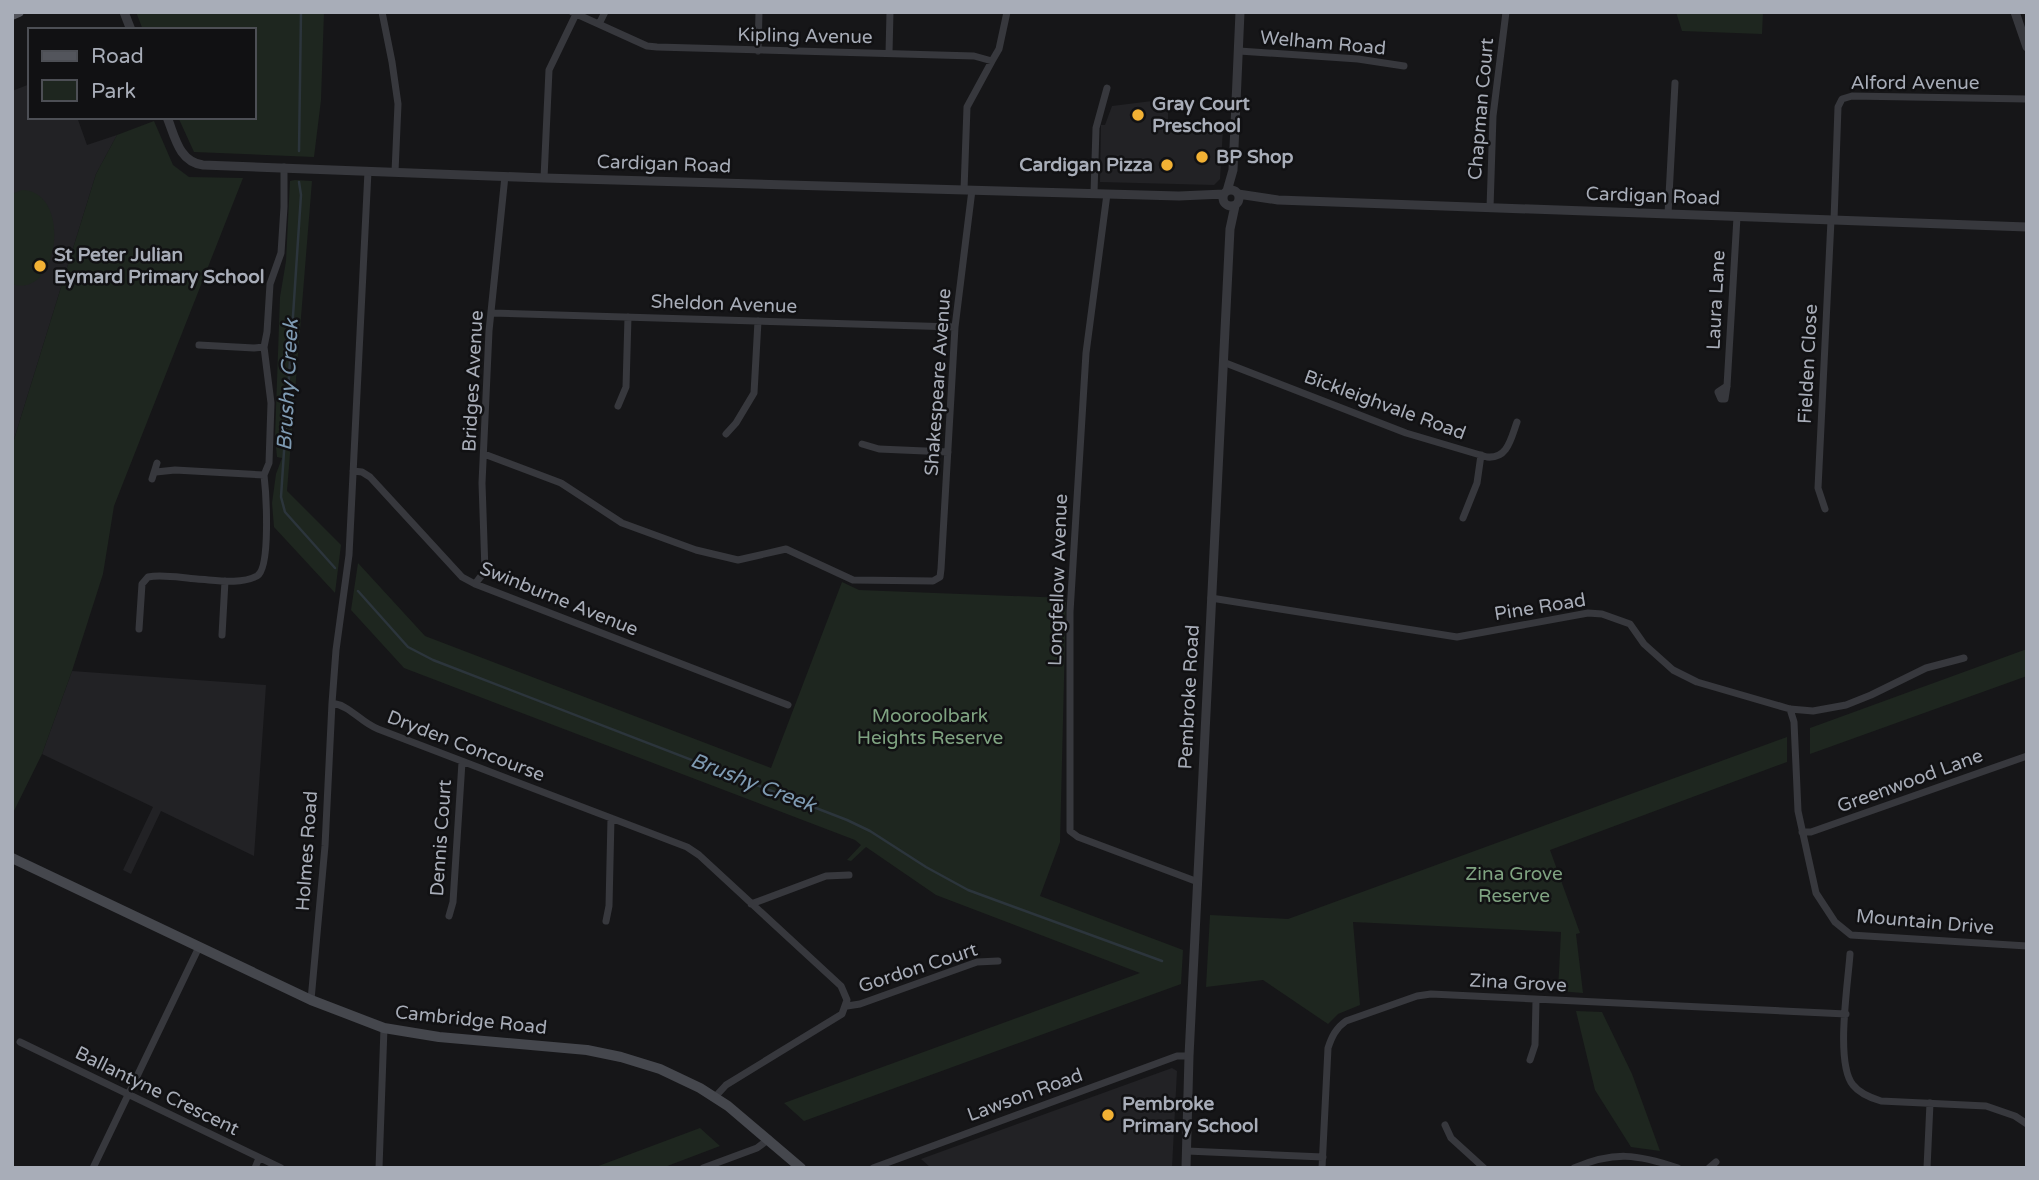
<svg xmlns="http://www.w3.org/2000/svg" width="2039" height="1180" viewBox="0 0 2039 1180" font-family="'Varela Round',sans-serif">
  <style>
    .built { fill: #222225 }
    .green { fill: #1e261f }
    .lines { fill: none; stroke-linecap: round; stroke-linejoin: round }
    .stream { stroke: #2c353c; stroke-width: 2.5 }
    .minor { stroke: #37383d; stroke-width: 7 }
    .tertiary { stroke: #37383d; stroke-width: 9 }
    .secondary { stroke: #45474d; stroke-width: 10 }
    .primary { stroke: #53555c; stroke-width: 10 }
    .poi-dot { fill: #f2b134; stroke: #111113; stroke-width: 2.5 }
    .labels { text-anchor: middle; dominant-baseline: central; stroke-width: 5; stroke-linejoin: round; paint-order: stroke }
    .street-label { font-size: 19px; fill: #a8adb8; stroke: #111113 }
    .poi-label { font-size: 19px; font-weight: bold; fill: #a8adb8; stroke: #111113; text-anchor: start }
    .park-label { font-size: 19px; fill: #7fa381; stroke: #111113 }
    .water-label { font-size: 21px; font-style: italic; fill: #7f9bb3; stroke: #111113 }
  </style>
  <rect width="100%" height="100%" fill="#161618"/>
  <path class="built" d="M30 84V117H77L87 145 117 135 96 174 12 446V91Z
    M1168 99V126L1223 128 1220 179 1214 185 1100 182 1101 125H1105L1112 106Z
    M72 671 266 685 254 856 161 811 131 874 123 870 153 807 42 754Z
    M1172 1068 1177 1071 1172 1168H931L921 1159Z"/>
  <path class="green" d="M136 12H324L321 100 314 157 194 152 178 117H254V30H143Z
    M1676 12H1763L1762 34 1682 31Z
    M154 121 173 165 189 177 243 178 114 506 103 574 72 671 42 754 12 815V446L96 174 117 135Z
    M295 180 312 181 287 491 341 545 335 593 274 527 272 503 276 474 282 458 277 457 275 437 280 297 286 261 290 181Z
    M22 190C73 191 59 300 12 284V194Z
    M358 563 425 636 771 768 842 582 859 590 1066 598 1060 842 1040 896 1183 950 1181 984 804 1121 784 1103 1140 973 936 895 866 847 851 861 847 860 861 845 855 840 404 668 351 610Z
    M2027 649V676L1810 754V728Z
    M1787 737V762L1550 850 1580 933 1576 934 1583 993 1558 991 1561 932 1353 922 1360 1005 1338 1014 1328 1024 1263 980 1206 987 1210 915 1288 919Z
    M1576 1011 1602 1012 1632 1074 1660 1151 1631 1147 1595 1090Z
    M700 1128 720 1146 662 1168H593Z"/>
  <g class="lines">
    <path class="stream" d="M299 151 301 12
      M299 182 301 195 281 497 285 512 335 568
      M358 591 408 647 433 660 847 820 870 831 926 867 968 890 1162 961"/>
    <path class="minor" d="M382 12 392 62 398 104 395 172
      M572 12 647 46 657 47 974 56 992 61 999 49 1007 12
      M599 24 605 12
      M758 51 759 12
      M1239 51 1358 59 1404 66
      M889 53 890 12
      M368 171 349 555 336 650 332 703C351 706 360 722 378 729L687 847 699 855 841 986 847 1000 842 1014 726 1085 715 1097
      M544 178 549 70 576 14
      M964 190 967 107 992 61
      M1094 193 1096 128 1107 88
      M1107 194 1086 353 1070 612V831L1078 837 1198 882
      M1490 208 1493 116 1506 12
      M1668 214 1675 83
      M1834 220 1838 107 1842 99 1852 96 2027 99
      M491 313 955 327
      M199 345 254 348 264 347 267 332 270 284 281 253 284 207V167
      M1223 362 1406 433 1487 457C1508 459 1511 438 1517 422
      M1727 386 1718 392 1721 399H1725L1727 386 1737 217
      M618 406 626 387 628 317
      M726 434 736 423 754 393 758 321
      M862 444 879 449 948 452
      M484 454 561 483 622 523 696 550 738 560 786 549 853 580 933 581 940 577 941 569 955 327 972 190
      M353 471 362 472 370 477 462 577 475 584 788 705
      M156 472 175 470 264 475 269 463 271 403 264 347
      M152 479 157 463
      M1825 509 1818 488 1831 220
      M1463 518 1477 483 1481 455
      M475 584 485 571 482 483 489 331 505 176
      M1211 598 1457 637 1588 613 1602 614 1630 624 1644 644 1673 670 1697 682 1790 709 1813 711 1846 705 1871 695 1926 668 1964 658
      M139 629 142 584 148 577C163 574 181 578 197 579 215 580 240 585 257 576 271 568 266 492 264 475
      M222 635 225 581
      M1790 709 1794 722 1798 811 1816 893 1835 922 1851 935 2027 946
      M1802 832H1811L2027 756
      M751 904 826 876 849 875
      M449 916 453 902 462 762
      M606 921 609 906 611 818
      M1850 954C1848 984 1835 1063 1853 1085 1860 1094 1871 1098 1881 1101L1986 1106 2015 1116 2027 1124
      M311 1000 325 846 332 703
      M847 1006 860 1004 977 962 998 961
      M20 1042 281 1168
      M1530 1060 1535 1045 1536 1000
      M1445 1125 1451 1138 1484 1168
      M1187 1151 1323 1157
      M93 1168 199 947
      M255 1168 259 1158
      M379 1168 384 1028
      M703 1168 757 1148 769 1139
      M873 1168 1177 1056H1189
      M1322 1168 1328 1048C1332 1036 1336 1028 1346 1021L1417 996 1431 994 1846 1014
      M1574 1168C1614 1151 1637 1154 1678 1168
      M1709 1168 1716 1162
      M1927 1168 1930 1103"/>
    <path class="tertiary" d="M124 12 131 30
      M2015 12 2027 47
      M167 117C175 137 179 162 203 165L544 178 1179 196 1224 194
      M1223 198a8 8 0 1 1 16 0a8 8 0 1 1-16 0Z
      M1227 191 1233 170 1240 12
      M1238 194 1278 200 2027 227
      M1186 1168 1189 1056 1230 229 1235 206"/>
    <path class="secondary" d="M12 858 311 1000 384 1028 439 1037 587 1050 621 1057 660 1069 700 1088 728 1106 801 1168"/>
    <path class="primary" d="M12 15 19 12"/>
  </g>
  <g class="poi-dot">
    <circle cx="1138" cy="115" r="7"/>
    <circle cx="1202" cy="157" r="7"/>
    <circle cx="1167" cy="165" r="7"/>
    <circle cx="40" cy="266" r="7"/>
    <circle cx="1108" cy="1115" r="7"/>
  </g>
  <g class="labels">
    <g class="street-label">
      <text transform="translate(805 36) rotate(1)">Kipling Avenue</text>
      <text transform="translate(1323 43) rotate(5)">Welham Road</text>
      <text x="1915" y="83">Alford Avenue</text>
      <text transform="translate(1481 109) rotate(-85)">Chapman Court</text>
      <text transform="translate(664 164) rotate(2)">Cardigan Road</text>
      <text transform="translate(1653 196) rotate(2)">Cardigan Road</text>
      <text transform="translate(1716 300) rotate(-87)">Laura Lane</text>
      <text transform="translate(724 304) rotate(2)">Sheldon Avenue</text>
      <text transform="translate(1808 364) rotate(-87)">Fielden Close</text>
      <text transform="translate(473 381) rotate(-87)">Bridges Avenue</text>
      <text transform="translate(938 382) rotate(-86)">Shakespeare Avenue</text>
      <text transform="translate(1385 405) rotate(20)">Bickleighvale Road</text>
      <text transform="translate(1058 580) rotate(-88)">Longfellow Avenue</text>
      <text transform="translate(559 599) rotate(22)">Swinburne Avenue</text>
      <text transform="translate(1540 607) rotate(-9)">Pine Road</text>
      <text transform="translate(1189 697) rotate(-87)">Pembroke Road</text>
      <text transform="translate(466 746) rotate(21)">Dryden Concourse</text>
      <text transform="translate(1910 781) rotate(-20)">Greenwood Lane</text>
      <text transform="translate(441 838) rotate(-86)">Dennis Court</text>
      <text transform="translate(307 851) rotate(-86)">Holmes Road</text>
      <text transform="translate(1925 922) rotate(5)">Mountain Drive</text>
      <text transform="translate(918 968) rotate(-18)">Gordon Court</text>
      <text transform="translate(1518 983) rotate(3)">Zina Grove</text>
      <text transform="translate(471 1020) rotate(6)">Cambridge Road</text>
      <text transform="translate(157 1091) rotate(26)">Ballantyne Crescent</text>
      <text transform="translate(1025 1095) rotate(-20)">Lawson Road</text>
    </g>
    <g class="poi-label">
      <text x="1152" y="104">Gray Court<tspan x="1152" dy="22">Preschool</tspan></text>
      <text x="1216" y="157">BP Shop</text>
      <text x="1153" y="165" text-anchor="end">Cardigan Pizza</text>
      <text x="54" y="255">St Peter Julian<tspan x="54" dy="22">Eymard Primary School</tspan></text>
      <text x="1122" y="1104">Pembroke<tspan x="1122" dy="22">Primary School</tspan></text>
    </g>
    <g class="park-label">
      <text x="930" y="716">Mooroolbark<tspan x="930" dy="22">Heights Reserve</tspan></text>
      <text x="1514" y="874">Zina Grove<tspan x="1514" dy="22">Reserve</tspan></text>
    </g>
    <g class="water-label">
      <text transform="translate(288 385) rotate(-87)">Brushy Creek</text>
      <text transform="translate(753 783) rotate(21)">Brushy Creek</text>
    </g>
  </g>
  <rect width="2039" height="1180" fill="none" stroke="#a8adb8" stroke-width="28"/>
  <rect x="28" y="28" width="228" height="91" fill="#111113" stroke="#4d4f55" stroke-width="2"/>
  <rect x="42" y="51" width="35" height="10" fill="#53555c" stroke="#4d4f55" stroke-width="2"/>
  <text x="91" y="63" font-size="21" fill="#a8adb8">Road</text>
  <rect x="42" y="80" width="35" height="21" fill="#1e261f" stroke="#4d4f55" stroke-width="2"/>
  <text x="91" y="98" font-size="21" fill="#a8adb8">Park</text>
</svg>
